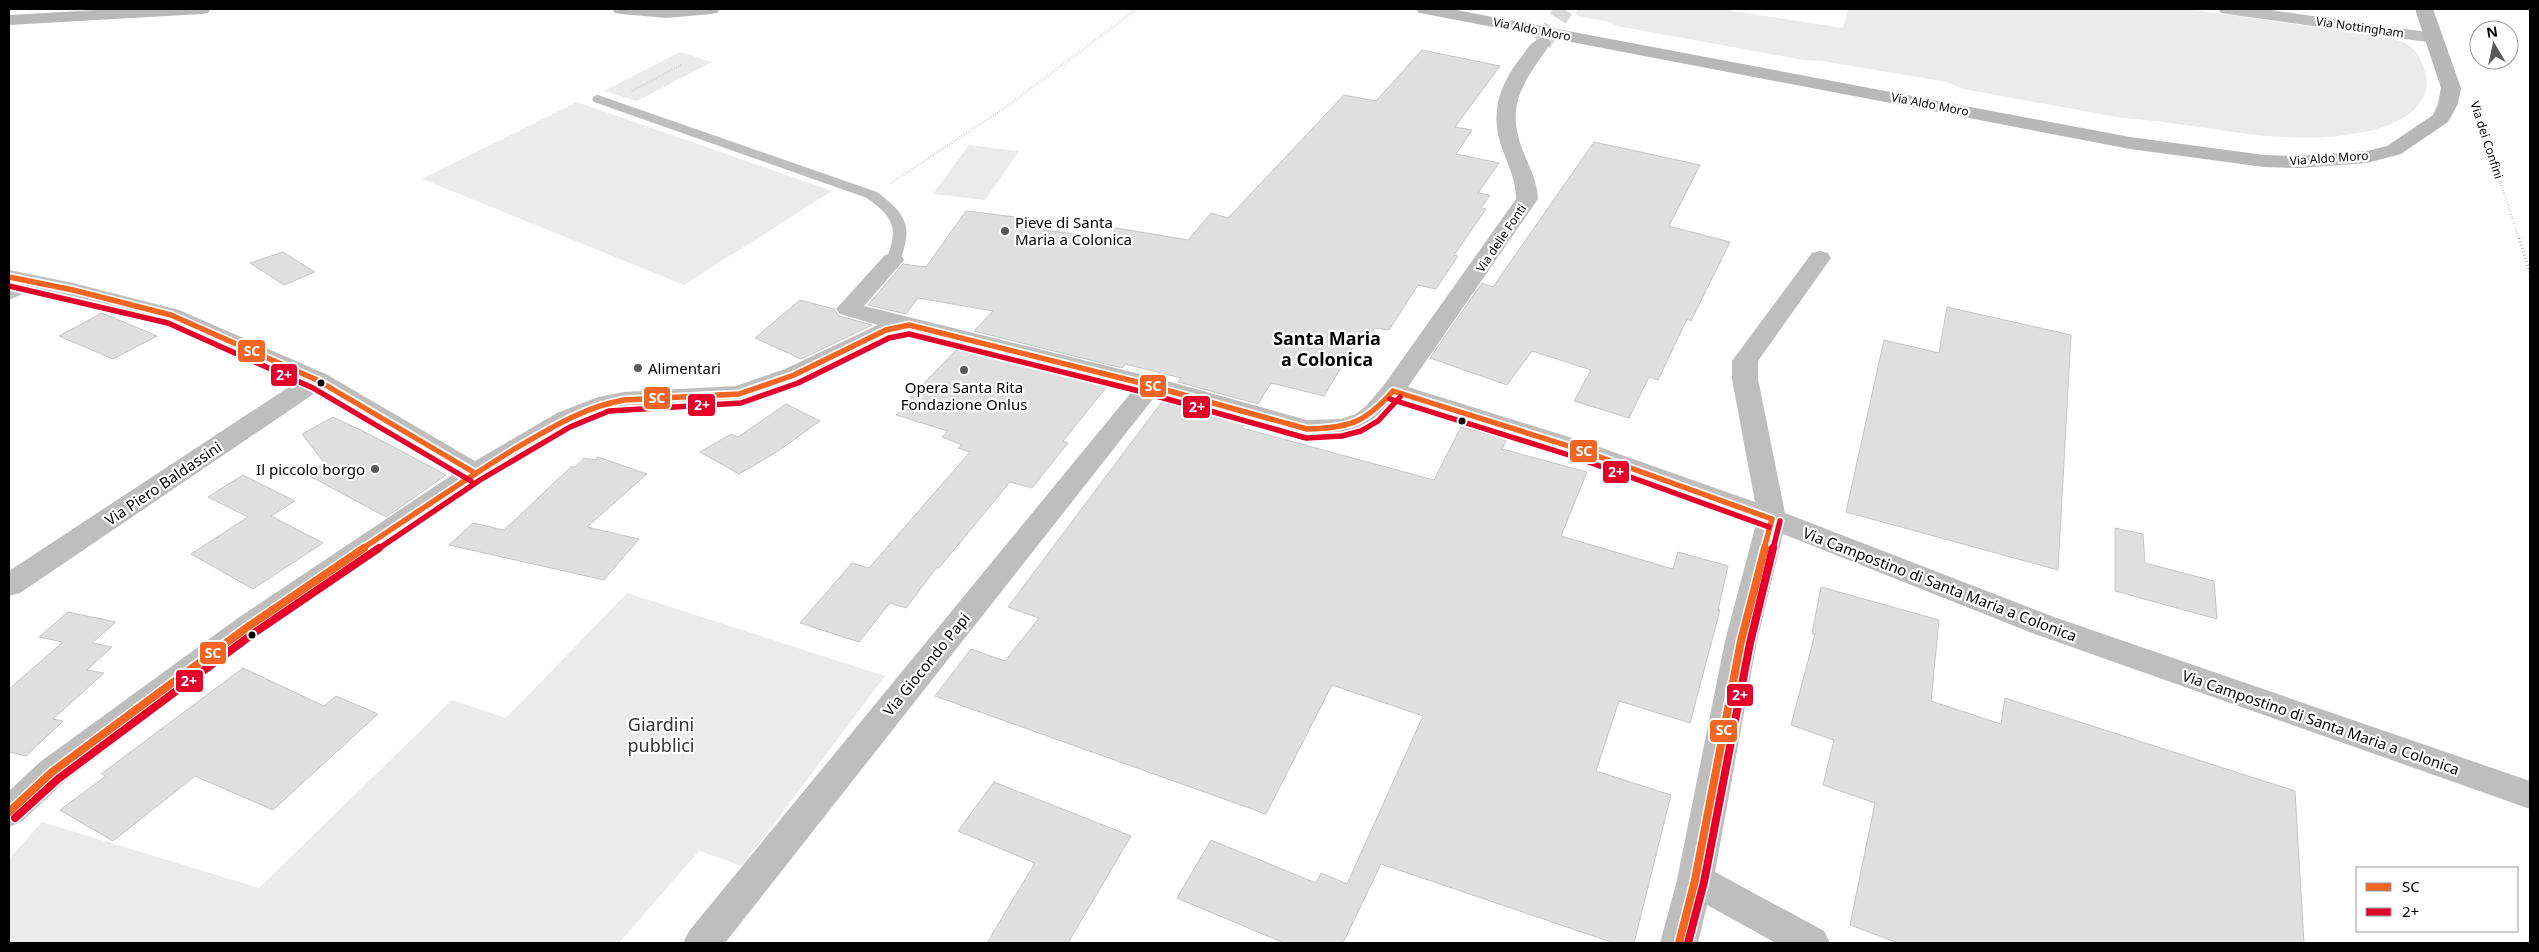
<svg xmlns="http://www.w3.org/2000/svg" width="2539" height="952" viewBox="0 0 2539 952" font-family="'Noto Sans',sans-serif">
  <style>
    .green { fill: #ebebeb }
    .building { fill: #dfdfdf; stroke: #c6c6c6 }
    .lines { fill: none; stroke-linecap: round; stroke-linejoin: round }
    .street-tunnel { stroke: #d9d9d9; stroke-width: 19; stroke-dasharray: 19 10; stroke-linecap: butt }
    .path-far1 { stroke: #b9b9b9; stroke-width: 2.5; stroke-dasharray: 0.5 2; stroke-linecap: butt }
    .path { stroke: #b9b9b9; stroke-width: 3; stroke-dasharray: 1 2.5; stroke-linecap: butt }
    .lane { fill: #bebebe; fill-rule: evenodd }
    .street { fill: #bebebe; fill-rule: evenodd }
    .secondary { fill: #b8b8b8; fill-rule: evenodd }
    .bus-1-far1-casing { stroke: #fff; stroke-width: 9 }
    .bus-1-casing { stroke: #fff; stroke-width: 11 }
    .bus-2-far1-casing { stroke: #fff; stroke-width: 9 }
    .bus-2-casing { stroke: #fff; stroke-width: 11 }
    .bus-1-far1 { stroke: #f26522; stroke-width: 5.5 }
    .bus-1 { stroke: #f26522; stroke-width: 8 }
    .bus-2-far1 { stroke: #e4002b; stroke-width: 5.5 }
    .bus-2 { stroke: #e4002b; stroke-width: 8 }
    .poi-dot { fill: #595959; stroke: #fff; stroke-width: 2 }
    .bus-dot { fill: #000; stroke: #fff; stroke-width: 2 }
    .labels { text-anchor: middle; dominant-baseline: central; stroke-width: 4.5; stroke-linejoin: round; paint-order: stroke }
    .far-street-label { font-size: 12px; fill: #000; stroke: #fff }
    .poi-label { font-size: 15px; fill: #000; stroke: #fff; text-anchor: start }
    .street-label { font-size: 15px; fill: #000; stroke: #fff }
    .quarter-label { font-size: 18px; font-weight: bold; fill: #000; stroke: #fff }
    .near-park-label { font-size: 18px; fill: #323232; stroke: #fff }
    .line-badge { stroke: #fff; stroke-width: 2 }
    .badge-label { font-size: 14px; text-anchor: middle; font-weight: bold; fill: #fff }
  </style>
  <rect width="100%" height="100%" fill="#fff"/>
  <path class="green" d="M1578 9H1720L1843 28 1848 9H2187L2377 36C2406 42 2415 42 2425 71 2436 108 2394 126 2364 132 2280 149 2204 123 2122 118L1963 89 1947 82 1822 61 1804 60 1617 26 1610 22 1578 16 1575 13Z
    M680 52 712 62 637 101 604 91Z
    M577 102 832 191 684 285 422 179Z
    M969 145 1019 151 985 200 933 194Z
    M627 593 885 676 742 866 699 851 619 943H9V859L42 822 259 888 452 700 506 718Z"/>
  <path class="building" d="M1422 50 1500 66 1455 127 1472 130 1456 154 1499 163 1478 193 1490 195 1481 208 1486 209 1454 255 1458 256 1436 289 1418 285 1389 330 1375 328 1367 341 1358 339 1324 396 1271 383 1258 404 1178 382 1181 378 1125 364 1122 368 974 331 993 311 918 298 906 314 868 305 903 264 926 267 966 211 1048 221 1043 230 1109 238 1116 228 1188 240 1211 213 1228 218 1344 95 1376 101Z
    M1594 142 1700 165 1669 226 1730 242 1691 321 1687 319 1658 380 1649 377 1629 418 1574 401 1591 370 1532 351 1507 385 1430 358 1482 283 1493 287Z
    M283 252 315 272 284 285 250 263Z
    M800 300 834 309 839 316 872 325 801 359 755 338Z
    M1947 307 2071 335 2058 570 1846 512 1884 340 1939 353Z
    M102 313 157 336 113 359 59 336Z
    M959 347 1109 384 1063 441 1068 443 1032 488 1010 482 939 568 937 567 906 608 890 603 859 642 800 623 852 563 869 568 970 452 958 448 962 445 942 437 948 431 896 415 905 408 901 407Z
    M1164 399 1246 422 1242 428 1434 480 1461 427 1507 439 1502 449 1587 472 1561 536 1673 569 1678 552 1728 566 1718 610H1720L1690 723 1619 701 1596 771 1671 795 1634 943H1614L1381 864 1343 943H1284L1177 898 1211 840 1316 883 1321 873 1347 884 1423 716 1332 685 1266 814 935 696 971 649 1005 661 1039 618 1008 607Z
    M786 404 820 421 778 451 739 474 700 452 731 434 738 437Z
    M333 417 371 435 446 475 386 517 306 474 325 464 302 434Z
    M598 457 647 474 587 527 639 539 604 580 449 545 473 523 504 530 571 467H575L584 458 595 460Z
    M243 475 295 501 271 516 323 543 253 589 191 554 248 517 208 497Z
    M2115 528 2143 534 2145 563 2214 581 2217 619 2115 591Z
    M1821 587 1939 620 1931 701 2001 724 2005 698 2295 791 2304 943H1898L1850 925 1875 803 1823 785 1834 740 1791 725 1815 634H1812Z
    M68 612 116 622 92 643 112 647 87 670 104 673 53 719 63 721 26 756 9 752V689L63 642 39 637Z
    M243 668 324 706 336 696 378 714 273 810 195 776 113 841 60 810 106 776 101 774Z
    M994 782 1131 836 1068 943H987L1035 863 958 831Z"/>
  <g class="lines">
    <path class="street-tunnel" d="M1542 43 1564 9"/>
    <path class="path-far1" d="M632 91 681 65
      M2475 102 2519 239
      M891 183 1006 107 1137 9"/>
    <path class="path" d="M2519 238 2530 273"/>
    <path class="lane" d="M598 95 877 192C905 213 914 226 900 260L893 264 886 260C899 228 894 218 867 198L594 102 592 99 594 96Z
      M35 279 42 283 40 286 9 300V290Z"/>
    <path class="street" d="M2218 9H2263L2434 33 2440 34 2443 38 2440 42 2434 43 2227 14 2221 13Z
      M1542 38 1548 39 1551 43C1525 81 1504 103 1523 151 1530 168 1537 181 1538 199L1408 387 1585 442 1755 502 1732 379V361L1812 253 1820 251 1828 253 1831 258 1758 361V379L1785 513 2054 617 2530 781V809L2032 633 1783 534 1757 641 1715 872 1824 931 1830 943H1776L1707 905 1698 943H1660L1677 880 1725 641 1756 524 1565 454 1398 401C1355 456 1302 436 1245 420 1215 412 1186 404 1156 395L725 943H683L689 931 1134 389 909 332 894 336 803 381 748 400 624 408 613 410 575 425 485 479 260 634 64 782 21 822 9 827V791L40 762 238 618 455 473 318 391 20 593 9 596V571L298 381 163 320 72 297 9 284V270L73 283 179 310 326 374 475 461 557 413 598 397 624 392 736 386 785 369 878 325 840 314 836 309 885 255 893 253 901 255 904 260 864 306 1160 379 1307 420 1341 419 1356 414 1366 406 1384 385 1516 199C1516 181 1509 167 1503 151 1490 117 1497 90 1518 61 1525 53 1531 40 1542 38Z"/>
    <path class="secondary" d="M114 9H211L208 13 202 14 9 25V15Z
      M612 9H720L717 13 711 14 667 18 621 14 615 13Z
      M1416 9H1451L2130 137 2264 155 2299 156 2367 151 2387 146 2433 115 2438 104 2441 88 2415 9H2433L2461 88 2458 104 2448 122 2401 154 2367 163 2299 168 2264 167 2130 149 1425 14 1419 13Z"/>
    <defs>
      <path id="bus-1-far1" d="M9 277 73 290 171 315 317 380 475 473
        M1393 391 1575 448 1772 519
        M362 549C413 515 464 480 516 448 551 428 584 407 624 400L739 394 794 375 886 330 909 325 1137 382 1307 429C1349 428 1365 423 1393 391
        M1764 549 1772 519"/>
      <path id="bus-1" d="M9 812 52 772 249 626 364 548
        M1679 943 1695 880 1741 641 1765 548"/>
      <path id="bus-2-far1" d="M9 286 168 323 313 388 471 481
        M1390 399 1572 456 1769 527
        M378 549 480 480 570 427 609 411 741 403 798 383 889 338 909 334 1135 390 1306 438 1342 436 1361 431 1378 421 1400 397
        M1773 549 1780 521"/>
      <path id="bus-2" d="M15 818 58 779 254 633 379 548
        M1688 943 1704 882 1750 643 1773 548"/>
    </defs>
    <use href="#bus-1-far1" class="bus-1-far1-casing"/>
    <use href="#bus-1" class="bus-1-casing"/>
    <use href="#bus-2-far1" class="bus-2-far1-casing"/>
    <use href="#bus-2" class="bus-2-casing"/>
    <use href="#bus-1-far1" class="bus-1-far1"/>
    <use href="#bus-1" class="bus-1"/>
    <use href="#bus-2-far1" class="bus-2-far1"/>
    <use href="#bus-2" class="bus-2"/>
  </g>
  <g class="poi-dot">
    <circle cx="1005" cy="231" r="5"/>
    <circle cx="638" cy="368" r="5"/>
    <circle cx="964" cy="370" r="5"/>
    <circle cx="375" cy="469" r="5"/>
  </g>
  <g class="bus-dot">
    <circle cx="321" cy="383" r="4.5"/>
    <circle cx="1462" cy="421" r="4.5"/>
    <circle cx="252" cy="635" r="4.5"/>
  </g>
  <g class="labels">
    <g class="far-street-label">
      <text transform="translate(2360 27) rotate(8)">Via Nottingham</text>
      <text transform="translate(1532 29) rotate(11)">Via Aldo Moro</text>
      <text transform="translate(1930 104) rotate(11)">Via Aldo Moro</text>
      <text transform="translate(2487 140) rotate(72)">Via dei Confini</text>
      <text transform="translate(2329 158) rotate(-4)">Via Aldo Moro</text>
      <text transform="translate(1501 238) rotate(-56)">Via delle Fonti</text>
    </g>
    <g class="poi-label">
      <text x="1015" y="222">Pieve di Santa<tspan x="1015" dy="17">Maria a Colonica</tspan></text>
      <text x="648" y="368">Alimentari</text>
      <text x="964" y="387" text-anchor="middle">Opera Santa Rita<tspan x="964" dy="17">Fondazione Onlus</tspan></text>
      <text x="365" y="469" text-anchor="end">Il piccolo borgo</text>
    </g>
    <g class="street-label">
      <text transform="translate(163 483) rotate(-34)">Via Piero Baldassini</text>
      <text transform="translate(1940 584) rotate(21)">Via Campostino di Santa Maria a Colonica</text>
      <text transform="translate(926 664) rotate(-51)">Via Giocondo Papi</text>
      <text transform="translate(2321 722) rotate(19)">Via Campostino di Santa Maria a Colonica</text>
    </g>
    <g class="quarter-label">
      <text x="1327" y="338">Santa Maria<tspan x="1327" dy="21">a Colonica</tspan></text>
    </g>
    <g class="near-park-label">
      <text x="661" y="724">Giardini<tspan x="661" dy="21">pubblici</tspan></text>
    </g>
  </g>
  <g class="line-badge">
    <rect x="237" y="339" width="29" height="24" rx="5" fill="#f26522"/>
    <rect x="270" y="363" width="28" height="24" rx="5" fill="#e4002b"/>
    <rect x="1139" y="374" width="28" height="24" rx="5" fill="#f26522"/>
    <rect x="643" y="386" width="28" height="24" rx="5" fill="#f26522"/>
    <rect x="687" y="393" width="29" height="24" rx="5" fill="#e4002b"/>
    <rect x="1182" y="395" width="29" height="24" rx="5" fill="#e4002b"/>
    <rect x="1569" y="439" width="29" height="24" rx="5" fill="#f26522"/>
    <rect x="1602" y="460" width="28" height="24" rx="5" fill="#e4002b"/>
    <rect x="199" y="641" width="28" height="24" rx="5" fill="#f26522"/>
    <rect x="175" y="669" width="29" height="24" rx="5" fill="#e4002b"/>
    <rect x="1726" y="683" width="28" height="24" rx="5" fill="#e4002b"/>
    <rect x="1709" y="719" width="29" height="24" rx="5" fill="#f26522"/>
  </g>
  <g class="badge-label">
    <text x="252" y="356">SC</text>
    <text x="284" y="380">2+</text>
    <text x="1153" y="391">SC</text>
    <text x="657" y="403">SC</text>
    <text x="702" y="410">2+</text>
    <text x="1197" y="412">2+</text>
    <text x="1584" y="456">SC</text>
    <text x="1616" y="477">2+</text>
    <text x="213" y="658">SC</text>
    <text x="189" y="686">2+</text>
    <text x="1740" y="700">2+</text>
    <text x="1724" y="735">SC</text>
  </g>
  <rect width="2539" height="952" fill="none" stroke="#000000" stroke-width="20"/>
  <rect x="2356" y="867" width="162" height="65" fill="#ffffff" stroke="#999999"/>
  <rect x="2366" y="883" width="25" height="8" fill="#f26522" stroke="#999999"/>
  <text x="2402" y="892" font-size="15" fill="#000000">SC</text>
  <rect x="2366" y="908" width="25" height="8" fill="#e4002b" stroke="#999999"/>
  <text x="2402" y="917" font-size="15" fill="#000000">2+</text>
  <g transform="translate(2494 45) rotate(351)"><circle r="24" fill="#ffffff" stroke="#999999"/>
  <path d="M0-4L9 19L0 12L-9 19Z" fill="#595959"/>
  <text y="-8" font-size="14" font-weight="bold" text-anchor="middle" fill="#000000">N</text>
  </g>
</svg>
